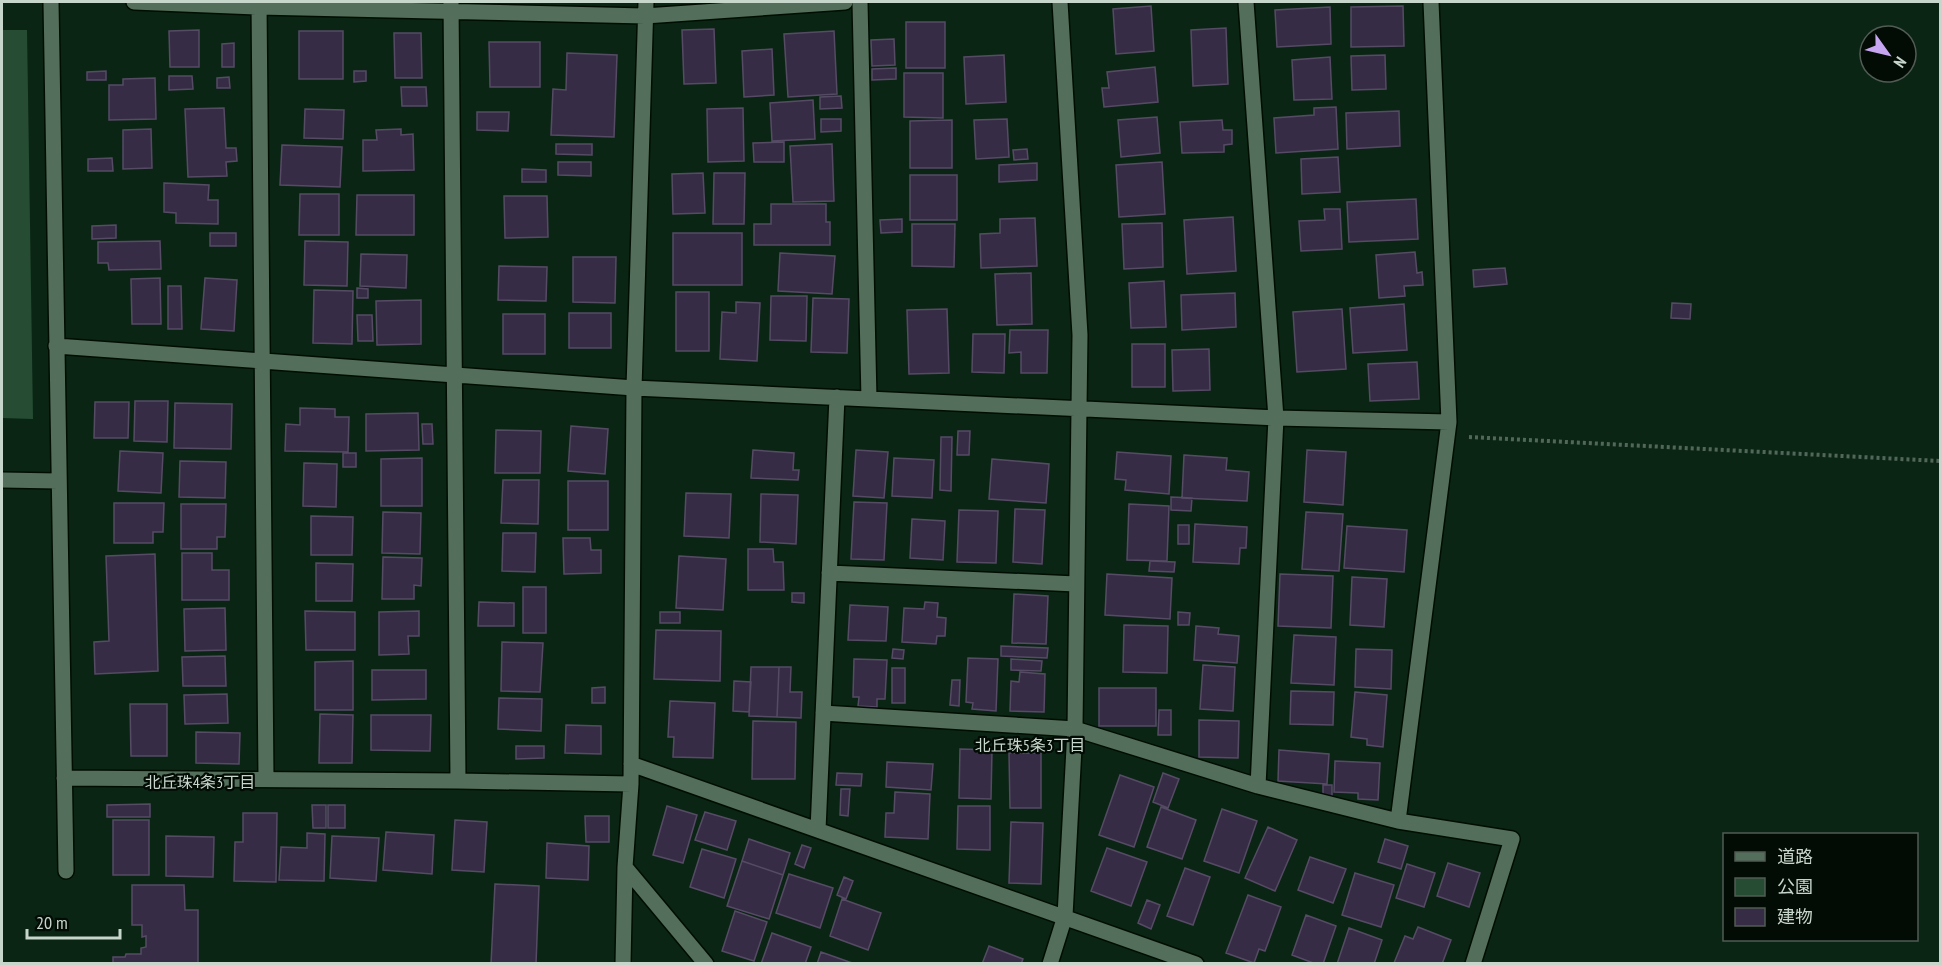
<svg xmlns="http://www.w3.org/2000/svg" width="1942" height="965" viewBox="0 0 1942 965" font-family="'PT Sans Narrow','Noto Sans JP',sans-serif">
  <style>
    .green { fill: #264d33 }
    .building { fill: #372c45; stroke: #564b65; stroke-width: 1.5 }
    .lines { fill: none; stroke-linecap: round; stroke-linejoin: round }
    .minor-casing { stroke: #000e02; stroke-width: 18 }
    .path { stroke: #516759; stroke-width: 4; stroke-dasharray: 3 3; stroke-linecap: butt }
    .minor { stroke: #536e5a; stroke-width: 15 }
    .labels { text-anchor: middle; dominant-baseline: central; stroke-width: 4.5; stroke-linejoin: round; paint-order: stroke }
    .neighbourhood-label { font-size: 16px; fill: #c7d6cb; stroke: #030b05 }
  </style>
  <rect width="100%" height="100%" fill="#0b2515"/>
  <path class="green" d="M2 30H27L33 419 2 418Z"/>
  <path class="building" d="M1151 6 1154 51 1116 54 1113 9Z
    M1403 6 1404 46 1351 47V7Z
    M1330 7 1331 44 1277 47 1275 10Z
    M906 22H945V68H906Z
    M1226 28 1228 84 1193 86 1191 30Z
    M714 29 716 83 684 84 682 30Z
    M199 30V67H170L169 31Z
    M299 31H343V79H299Z
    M834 31 837 94 788 97 784 34Z
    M394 33H421L422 78H395Z
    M894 39 895 65 872 66 871 40Z
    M489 42H540V87H490Z
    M234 43V67H222V44Z
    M772 49 774 95 744 97 742 51Z
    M567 53 617 55 614 137 551 135 553 89 566 90Z
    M1004 55 1006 102 966 104 964 57Z
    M1385 55 1386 89 1352 90 1351 56Z
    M1330 57 1332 99 1294 100 1292 60Z
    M1155 67 1158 102 1104 107 1102 88H1109L1107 72Z
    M896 68V79L872 80V69Z
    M106 71V80H87V72Z
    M354 71H366V81L354 82Z
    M904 73H943V118L904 117Z
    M169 76H192L193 89 169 90Z
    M229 77 230 88H217V78Z
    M155 78 156 119 109 120V85H123V79Z
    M401 87H426L427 106H402Z
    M841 96 842 108 820 109V97Z
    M813 100 815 139 772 141 770 103Z
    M1336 107 1338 149 1276 153 1274 118 1314 115V108Z
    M224 108 226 148H236L237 161 226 162 227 176 188 177 185 109Z
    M743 108 744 161 708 162 707 109Z
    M305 109 344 110 343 139 304 138Z
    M1399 111 1400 146 1347 149 1346 113Z
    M477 112H509L508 131 477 130Z
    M1157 117 1160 153 1121 157 1118 120Z
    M821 119H841V131L821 132Z
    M1007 119 1009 157 976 159 974 120Z
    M952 120V168H910V121Z
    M1222 120 1223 130H1232V144L1224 145V152L1182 153 1180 122Z
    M151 129 152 168 123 169V130Z
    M401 129V135L413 134 414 170 363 171V140H377L376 130Z
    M784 142V162H754L753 143Z
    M556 144H592V155L556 154Z
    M832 144 834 201 793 202 790 146Z
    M282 145 342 147 340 187 280 185Z
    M1027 149 1028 159 1014 160 1013 150Z
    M1338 157 1340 192 1302 194 1301 159Z
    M112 158 113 171H88V159Z
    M558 162H591V176L558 175Z
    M1162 162 1165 214 1119 217 1116 165Z
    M1037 163V180L999 182V165Z
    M522 169 546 170V182H522Z
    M703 173 705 213 673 214 672 174Z
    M714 173H745L744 224H713Z
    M910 175H957V220H910Z
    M164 183 209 185 208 200H218V224L176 223V213L164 212Z
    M300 194H339V235H299Z
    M357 195H414V235H356Z
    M504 196H547L548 237 505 238Z
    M1416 199 1418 239 1349 242 1347 202Z
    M771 204H826V222H830V245H754V224H771Z
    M1324 209H1340L1342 249 1301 251 1299 221 1325 220Z
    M1233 217 1236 271 1187 274 1184 220Z
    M1035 218 1037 266 981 268 980 234 1000 233V219Z
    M902 219V232L881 233 880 220Z
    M1162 223 1163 267 1124 269 1122 224Z
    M912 224H955L954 267 912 266Z
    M116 225V238L92 239V226Z
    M210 233H236V246H210Z
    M673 233H742V285H673Z
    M160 241 161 269 109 270 108 263H98V242Z
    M305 241 348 242 347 286 304 285Z
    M1415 252 1417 273 1422 272 1423 285 1404 286 1405 296 1379 298 1376 255Z
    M780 253 835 256 832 294 778 291Z
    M361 254 407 255 406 288 360 286Z
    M573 257H616L615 303 573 302Z
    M499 266 547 267 546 301 498 300Z
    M1505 268 1507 284 1474 287 1473 270Z
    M1031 273 1032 324 997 325 995 274Z
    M160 278 161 324H132L131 279Z
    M205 278 237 280 234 331 201 329Z
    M1164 281 1166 327 1131 328 1129 283Z
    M168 286H181L182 329H168Z
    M357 288 368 289V298H357Z
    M314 290 353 291 352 344 313 343Z
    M676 292H709V351H676Z
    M1235 293 1236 327 1182 330 1181 295Z
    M771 296H807L806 341 770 340Z
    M813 298 849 299 847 353 811 352Z
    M421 300V344L377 345 376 301Z
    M736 302 760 303 757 361 720 359 722 312 736 313Z
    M1672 303 1691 304 1690 319 1671 318Z
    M1404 304 1407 350 1353 353 1350 308Z
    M947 309 949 373 909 374 907 310Z
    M1342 309 1346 369 1297 372 1293 312Z
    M569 313H611V348H569Z
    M503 314H545V354H503Z
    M357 315H372L373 341H358Z
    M1010 330H1048L1047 373H1021V352L1009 353Z
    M973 334H1005L1004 373 972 372Z
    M1132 344H1165V387H1132Z
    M1209 349 1210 390 1173 391 1172 350Z
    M1417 362 1419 399 1370 401 1368 364Z
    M135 401H168L167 442 134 441Z
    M95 402H129L128 438H94Z
    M175 403 232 404 231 449 174 448Z
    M300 408 335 409V417H349L348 452 285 451 286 424 300 425Z
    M418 413 419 450 366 451V414Z
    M422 424H432L433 444H423Z
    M571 426 608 429 605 474 568 471Z
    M496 430 541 431 540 473H495Z
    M958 431H970L969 455H957Z
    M941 437H952L951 491 940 490Z
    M753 450 794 453 793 470H799L798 480 751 478Z
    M856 450 888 452 884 498 853 496Z
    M1307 450 1346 452 1343 505 1304 502Z
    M120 451 163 453 161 493 118 491Z
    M1117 452 1171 456 1169 494 1125 490 1126 480 1115 479Z
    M343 453H356V467H343Z
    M1184 455 1227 458 1226 470 1249 472 1247 501 1182 498Z
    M422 458V506H381V459Z
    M894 458 934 460 932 498 892 496Z
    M992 459 1049 464 1046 503 989 499Z
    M180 461 226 462 225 498 179 497Z
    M304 463 337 464 336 507 303 506Z
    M503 480H539L538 524 501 523Z
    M568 481H608V530H568Z
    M686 493 731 494 729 538 684 536Z
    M761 494 798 495 796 544 760 542Z
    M1171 497 1192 498 1191 511 1171 510Z
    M854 502 887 503 884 560 851 559Z
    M114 503H164L163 532H153V543H114Z
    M181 504H226L225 537H217V549H181Z
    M1129 504 1169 506 1167 561 1127 560Z
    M1015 509 1045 510 1042 564 1013 562Z
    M959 510 998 511 996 563 957 562Z
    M383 512 421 513 420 554 382 553Z
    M1306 512 1343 514 1339 571 1302 569Z
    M311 516 353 517 352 555H311Z
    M912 519 945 521 943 560 910 558Z
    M1195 524 1247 527 1246 548H1240L1239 564 1193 562Z
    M1178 525H1189V544H1178Z
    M1347 526 1407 530 1404 572 1344 568Z
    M503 533H536L535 572 502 571Z
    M563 538H590L591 550H601V573L564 574Z
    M748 549H773L774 562H783L784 590H748Z
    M182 553H212V570H229V600H182Z
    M155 554 158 671 95 674 94 642 109 641 106 556Z
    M679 556 726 559 723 610 676 608Z
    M383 557 422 558 421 586 414 585V599H382Z
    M1150 561 1175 562 1174 572 1149 571Z
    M316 563 353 564 352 601H316Z
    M1107 574 1172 578 1170 619 1105 615Z
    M1280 574 1333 576 1331 628 1278 626Z
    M1352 577 1387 579 1384 627 1350 625Z
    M523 587H546V633H523Z
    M792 593H804V603L792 602Z
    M1014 594 1048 596 1046 644 1012 643Z
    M479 602 514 603V626H478Z
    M925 602 938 603 937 617 946 618 945 636H937L936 644 902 642 904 608 924 609Z
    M850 605 888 607 886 641 848 640Z
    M225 608 226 650 185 651 184 609Z
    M305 611 355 612V650H306Z
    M419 611V636H408L409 654 379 655V612Z
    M660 612H680V623H660Z
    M1178 612 1190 613 1189 625H1178Z
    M1124 625 1168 626 1167 673 1123 672Z
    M1196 626 1219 628 1218 634 1239 636 1237 663 1194 660Z
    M656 630 721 631 720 681 654 679Z
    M1294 635 1336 637 1334 685 1291 683Z
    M502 642 543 643 540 692 501 691Z
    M1001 646 1048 648 1047 658 1001 656Z
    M893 649 904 650 903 659 892 658Z
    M1356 649 1392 650 1391 689 1355 687Z
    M225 656 226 686H183L182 657Z
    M968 658 998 659 996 711 972 709 973 703 966 702Z
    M854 659 887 660 885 699H877V707L858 706 859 697H853Z
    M1011 659 1042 661 1041 671 1011 670Z
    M353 661V710H315V662Z
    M1203 665 1235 667 1233 711 1200 709Z
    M751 667H779L777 717 749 716Z
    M779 667H791L790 692H802L801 718 777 717Z
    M892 668H905V703H892Z
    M372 670H426V699L372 700Z
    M1020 672 1045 674 1044 712 1010 711 1011 681 1019 682Z
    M952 680H960L959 706 950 705Z
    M734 681 751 682 749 712 733 711Z
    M605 687V703H592V688Z
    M1099 688H1156V726H1099Z
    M1291 691 1334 692 1333 725 1290 724Z
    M1355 692 1387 695 1383 747 1367 745V739L1351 737Z
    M227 694 228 723 185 724 184 695Z
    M499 698 542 699 541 731 498 729Z
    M670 701 715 703 713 758 673 757 674 737H668Z
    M130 704H167V756H131Z
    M1159 710H1171V735H1158Z
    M320 714 353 715 352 763H319Z
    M371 715H431L430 751 371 750Z
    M1199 720 1239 721 1238 758 1199 757Z
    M753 721 796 722 795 779H752Z
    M566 725 601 726V754L565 753Z
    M196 732 240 733 239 764 196 763Z
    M516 746H544V758L516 759Z
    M960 749 992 750 991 799 959 798Z
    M1279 750 1329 754 1327 784 1278 781Z
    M1009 753H1041V808H1010Z
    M1335 761 1380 763 1378 800 1358 799V793L1334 792Z
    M887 762 933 764 931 790 886 787Z
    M837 773 862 774 861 786 836 785Z
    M1163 773 1179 779 1168 808 1153 802Z
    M1120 775 1154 787 1134 847 1099 835Z
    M1323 785H1332V799L1323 798Z
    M841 789H850L848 816 840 815Z
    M895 792 930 794 928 839 885 837 886 813H894Z
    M150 804V817H107V805Z
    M312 805H326V828H313Z
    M328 805H345V828H328Z
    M667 806 697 815 683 863 653 855Z
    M958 806H990V850L957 849Z
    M1161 807 1196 820 1182 859 1147 847Z
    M1222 809 1257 821 1239 873 1204 861Z
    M705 812 736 821 727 850 695 840Z
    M243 813H277L276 882 234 881 235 842H243Z
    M585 816H609V842H586Z
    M113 820H149V875H113Z
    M455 820 487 822 484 872 452 870Z
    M1011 822 1043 823 1041 884 1009 883Z
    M1268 827 1297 840 1275 891 1245 878Z
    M386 832 434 835 432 874 383 870Z
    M307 833 325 834 324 881 279 880 281 847 307 848Z
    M166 836 214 837 213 877 166 876Z
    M332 836 379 838 376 881 330 878Z
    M749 839 790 853 783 875 742 861Z
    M1385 839 1408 846 1401 869 1378 862Z
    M547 843 589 846 588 880 546 878Z
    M802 845 811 848 804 868 795 864Z
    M1107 848 1147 862 1131 906 1091 891Z
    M702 849 736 859 724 898 690 887Z
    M1310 857 1346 869 1333 903 1298 890Z
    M742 861 783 875 769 919 727 906Z
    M1448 863 1480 873 1469 907 1437 896Z
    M1407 864 1435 873 1424 907 1396 898Z
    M1185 868 1210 877 1193 925 1167 916Z
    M1355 873 1394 885 1381 927 1342 915Z
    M789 874 833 888 820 928 776 913Z
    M844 877 853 881 846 899 837 895Z
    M495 884 539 886 536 964H491Z
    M132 885H184L185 910H198V964H113V957H125L126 954H141V948L146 947V936L142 937V925H132Z
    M1248 895 1281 907 1265 951 1259 949 1254 963 1226 953Z
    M842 899 881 913 868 950 830 936Z
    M1147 900 1160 905 1151 929 1138 923Z
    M735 911 767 922 754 961 722 951Z
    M1306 915 1336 926 1323 964H1316L1292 955Z
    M1418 927 1451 940 1442 964 1394 963 1405 936 1413 939Z
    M1349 928 1382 940 1374 964H1337Z
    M772 933 811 947 805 964H761Z
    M989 946 1023 959 1021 964H982Z
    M821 952 855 964H817Z"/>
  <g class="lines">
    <defs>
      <path id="minor" d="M51 2 66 871
        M134 2 259 7 645 16 845 2
        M259 2 266 779
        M451 2 458 781
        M860 2 869 399
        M1246 2 1276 418 1258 786
        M56 346 634 388 1276 418 1449 422
        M2 480 58 481
        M829 573 1076 584
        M823 713 1075 729 1258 786 1398 821 1512 839 1473 964
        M631 764 1196 964
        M64 778 458 781 631 784
        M1398 821 1449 422 1431 2
        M818 830 837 397
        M625 867 706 964
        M623 964 625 867 631 784 634 388 646 2
        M1050 964 1065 916 1075 729 1079 408 1080 335 1060 2"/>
    </defs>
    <use href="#minor" class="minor-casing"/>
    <path class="path" d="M1469 437 1940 461"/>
    <use href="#minor" class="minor"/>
  </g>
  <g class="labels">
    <g class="neighbourhood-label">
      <text x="1030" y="745">北丘珠5条3丁目</text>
      <text x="200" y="782">北丘珠4条3丁目</text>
    </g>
  </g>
  <rect width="1942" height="965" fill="none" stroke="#c7d6cb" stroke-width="6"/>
  <rect x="1723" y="833" width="195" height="108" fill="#030b05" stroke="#515c54" stroke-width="1.5"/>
  <rect x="1735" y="852" width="30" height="9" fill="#536e5a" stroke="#515c54" stroke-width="1.5"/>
  <text x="1777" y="863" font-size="18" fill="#c7d6cb">道路</text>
  <rect x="1735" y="878" width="30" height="18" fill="#264d33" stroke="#515c54" stroke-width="1.5"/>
  <text x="1777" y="893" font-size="18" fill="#c7d6cb">公園</text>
  <rect x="1735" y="908" width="30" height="18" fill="#372c45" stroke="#515c54" stroke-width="1.5"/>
  <text x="1777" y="923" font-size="18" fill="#c7d6cb">建物</text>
  <g transform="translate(1888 54) rotate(124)"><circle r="28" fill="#030b05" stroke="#515c54" stroke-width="1.5"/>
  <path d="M0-4.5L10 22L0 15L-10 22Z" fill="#c6a6f0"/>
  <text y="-9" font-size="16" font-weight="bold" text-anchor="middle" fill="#c7d6cb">N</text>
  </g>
  <path d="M27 929v9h93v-9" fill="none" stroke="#c7d6cb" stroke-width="3"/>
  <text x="36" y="929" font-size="18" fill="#c7d6cb" stroke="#030b05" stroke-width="4.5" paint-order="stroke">20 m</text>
</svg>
